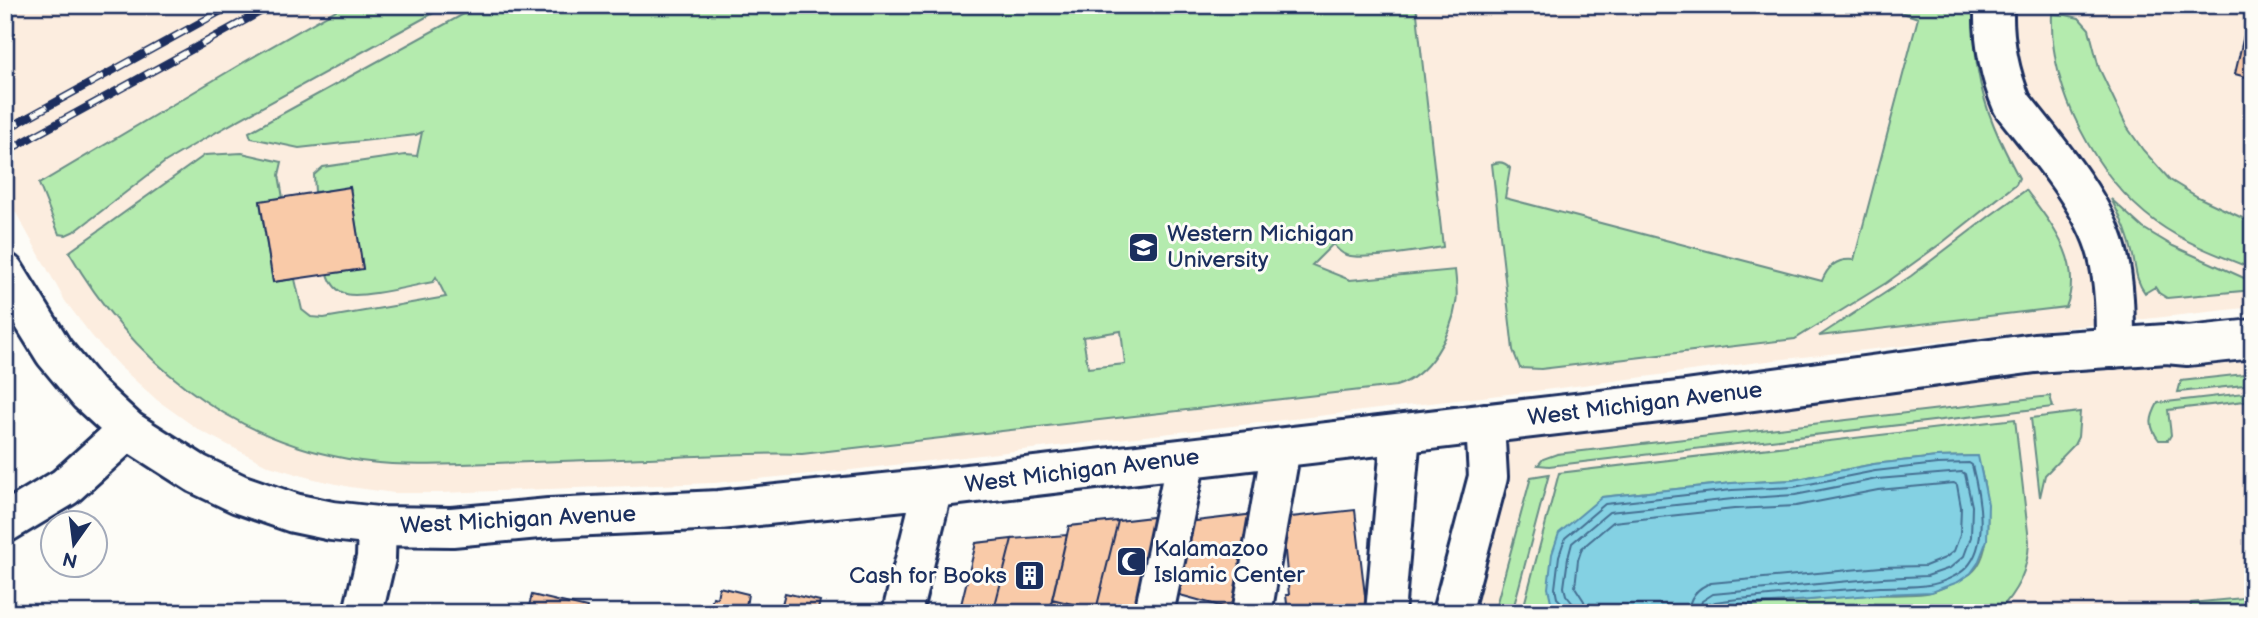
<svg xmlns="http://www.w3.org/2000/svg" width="2258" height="618" viewBox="0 0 2258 618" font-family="'Balsamiq Sans',sans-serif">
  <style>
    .built { fill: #fceddf }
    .green { fill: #b4ebae; stroke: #688d86; stroke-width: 2; fill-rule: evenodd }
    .water { fill: #84d1e3; stroke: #5a90ae; stroke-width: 2 }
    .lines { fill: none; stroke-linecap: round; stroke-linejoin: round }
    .shore { stroke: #457093; stroke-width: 2 }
    .building { fill: #f9caa8; stroke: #1b2f5e; stroke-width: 2 }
    .minor-casing { stroke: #1b2f5e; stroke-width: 44 }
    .minor { stroke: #fdfcf7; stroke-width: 38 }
    .rail-casing { stroke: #1b2f5e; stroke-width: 8 }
    .rail { stroke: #fdfcf7; stroke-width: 5; stroke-dasharray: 16; stroke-linecap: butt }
    .labels { text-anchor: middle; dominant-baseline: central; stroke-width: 6; stroke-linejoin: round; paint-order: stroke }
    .poi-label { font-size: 23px; fill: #1b2f5e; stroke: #fdfcf7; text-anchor: start }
    .street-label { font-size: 23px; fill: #1b2f5e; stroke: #fdfcf7 }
  </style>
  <rect width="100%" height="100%" fill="#fdfcf7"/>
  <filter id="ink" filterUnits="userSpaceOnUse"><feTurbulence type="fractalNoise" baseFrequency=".0143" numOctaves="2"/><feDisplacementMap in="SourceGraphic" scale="14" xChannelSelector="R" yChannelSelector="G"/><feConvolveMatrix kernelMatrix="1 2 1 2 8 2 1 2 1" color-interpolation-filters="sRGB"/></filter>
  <g filter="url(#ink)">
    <path class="built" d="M5 5H2253V307L1775 360 1552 389 851 470 714 483 440 493H394L350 487 310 478 269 466 199 430 157 400 119 366 92 336 65 301 5 193Z
      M2253 336V613H1452L1485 423Z"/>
    <path class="green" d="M345 5H448L202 140 165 162 77 230 66 235 59 234 39 184 246 61Z
      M480 5H1416L1443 247C1423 250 1364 261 1346 255 1341 253 1337 249 1333 244L1312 265 1350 280 1455 270C1456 281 1458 292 1456 303 1451 336 1429 376 1396 386L802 454C767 452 732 455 697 456 630 459 563 461 496 463 447 464 396 468 348 459 225 437 130 358 69 252L205 155 242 153 282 162 279 175 283 198 260 202 273 282 295 279 302 310 311 317 324 318 446 297 436 277 433 282C415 285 361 299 346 294 336 291 331 284 328 274L363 269 350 188 315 192 314 175 323 167 405 155 417 156 422 132 416 135 299 148 251 138 249 132ZM1121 331 1125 364 1088 368 1083 337Z
      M1902 5H1972C1975 27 1974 49 1978 71 1984 109 2001 144 2019 178L2016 184 1943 242 1886 283 1795 339 1541 369 1520 368 1513 350 1492 164C1499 161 1505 162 1510 168L1505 198 1822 281C1828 265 1838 258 1854 260L1918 18 1900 12Z
      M2052 14 2066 15 2079 18 2089 29 2099 68 2127 127 2143 150 2170 180 2198 197 2253 223V269C2220 256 2185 243 2156 222 2096 178 2049 89 2052 14Z
      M2026 190C2051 224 2084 262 2066 307L1819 336 1911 276 1991 215Z
      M2111 199 2143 228 2173 246 2253 282V290L2167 298 2159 293 2155 287 2145 293C2136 281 2136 270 2133 256 2129 236 2121 217 2111 199Z
      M2253 373V384L2178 392 2181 381Z
      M2253 392V400L2168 410 2171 435 2168 440H2159C2148 426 2150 418 2158 403Z
      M2050 396 2053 407 1549 466 1538 465 1543 459 1557 454Z
      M2080 412 2078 437 2074 445 2045 475 2040 497 2031 418Z
      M2015 419 2029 541C2028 572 2017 591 1997 613H1690C1749 605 1807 600 1866 595 1884 594 1916 596 1931 592 1940 590 1962 579 1970 574 1998 553 1986 484 1977 456L1937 457 1874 464 1793 480 1732 483 1602 497 1556 609 1567 613H1522L1559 473Z
      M1549 474 1512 613H1494L1531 477Z
      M2253 597V609L2246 613H2190L2191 603Z"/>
    <path class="water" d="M1978 456 1988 504 1987 540 1978 563 1971 573 1958 582 1931 592 1883 594 1747 605 1690 613H1567L1556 609 1551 601 1548 588 1552 554 1559 533 1602 497 1732 483 1793 480 1874 464 1937 457Z"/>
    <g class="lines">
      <path class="shore" d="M1566 613 1565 606 1557 598 1555 588 1559 556 1565 538 1605 504 1732 490 1794 487 1875 471 1937 464 1969 463 1972 465C1979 493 1990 544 1966 568 1958 576 1939 584 1928 585 1912 588 1895 586 1880 587 1825 591 1769 595 1715 602L1709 606 1707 613
        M1575 613 1574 605 1566 595 1564 587 1568 558 1572 543 1609 512 1733 499 1795 495 1877 479 1962 472 1965 474 1972 506 1971 537 1964 556 1950 568 1927 576 1882 578 1713 594 1702 601 1699 613
        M1586 613 1584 601 1575 587 1578 560 1582 548 1613 522 1734 509 1796 506 1878 490 1954 483 1957 485 1961 507 1960 535 1954 551 1945 558 1925 566 1881 567 1711 583C1696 588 1689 598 1688 613"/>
    </g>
    <path class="building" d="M2251 5H2253V79L2235 74Z
      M350 187 363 269 273 282 260 201Z
      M1355 510 1367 613H1288L1286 595H1289L1282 518Z
      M1255 514 1231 609 1169 592 1188 522Z
      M1161 516 1141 613H1049L1052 599 1096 610 1118 521Z
      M1118 521 1096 610 1052 599 1069 526Z
      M1067 535 1049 613H993L1012 539Z
      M1012 539 993 613H959L976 543Z
      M719 587 748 594 745 613H709L713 597 717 598Z
      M785 593 820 601 817 613H773L774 610 780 612Z
      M532 595 587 608 586 613H527Z"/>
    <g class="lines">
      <defs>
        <path id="minor" d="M1994 5C1993 39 1999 73 2012 104 2044 145 2094 202 2107 252 2115 283 2115 315 2115 348
          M5 273 54 352 88 393 128 430 197 474 239 494 294 513 332 521 377 526 452 527 549 518 719 510 933 488 1686 400 2035 353 2167 344 2188 346 2253 339
          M5 523 65 487 128 430
          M363 613 376 558 377 526
          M902 613 933 488
          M1154 613 1186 459
          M1252 613 1281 448
          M1385 613 1401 434
          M1452 613 1488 477 1485 423"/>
      </defs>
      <use href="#minor" class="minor-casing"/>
      <use href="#minor" class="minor"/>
      <defs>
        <path id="rail" d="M5 130 232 5
          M5 152 273 5"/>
      </defs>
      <use href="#rail" class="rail-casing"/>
      <use href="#rail" class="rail"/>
    </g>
  </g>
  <defs>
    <symbol id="university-square" viewBox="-11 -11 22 22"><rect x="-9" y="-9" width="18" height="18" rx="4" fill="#1b2f5e" stroke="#fdfcf7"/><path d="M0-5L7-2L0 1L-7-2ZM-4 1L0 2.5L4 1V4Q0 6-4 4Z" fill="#fff"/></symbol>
    <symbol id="mosque-square" viewBox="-11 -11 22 22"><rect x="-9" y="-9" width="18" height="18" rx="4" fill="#1b2f5e" stroke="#fdfcf7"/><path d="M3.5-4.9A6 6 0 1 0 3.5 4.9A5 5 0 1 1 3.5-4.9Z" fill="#fff"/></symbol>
    <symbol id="building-square" viewBox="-11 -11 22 22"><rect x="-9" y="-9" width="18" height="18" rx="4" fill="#1b2f5e" stroke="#fdfcf7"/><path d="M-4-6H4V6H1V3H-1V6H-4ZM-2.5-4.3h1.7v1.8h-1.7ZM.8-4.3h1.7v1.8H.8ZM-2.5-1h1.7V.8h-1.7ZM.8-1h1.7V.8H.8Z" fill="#fff"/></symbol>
  </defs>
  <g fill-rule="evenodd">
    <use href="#university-square" x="1126" y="230" width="35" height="35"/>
    <use href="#mosque-square" x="1114" y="544" width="35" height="35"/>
    <use href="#building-square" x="1012" y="558" width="35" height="35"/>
  </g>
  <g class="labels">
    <g class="poi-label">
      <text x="1167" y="234">Western Michigan<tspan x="1167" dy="26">University</tspan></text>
      <text x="1154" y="549">Kalamazoo<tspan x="1154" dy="26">Islamic Center</tspan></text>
      <text x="1007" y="576" text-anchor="end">Cash for Books</text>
    </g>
    <g class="street-label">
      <text transform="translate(1645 404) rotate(-7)">West Michigan Avenue</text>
      <text transform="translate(1082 471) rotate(-7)">West Michigan Avenue</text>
      <text transform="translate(518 520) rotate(-3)">West Michigan Avenue</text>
    </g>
  </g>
  <rect width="2258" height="618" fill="none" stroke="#fdfcf7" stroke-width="28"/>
  <rect x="14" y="14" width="2230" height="590" fill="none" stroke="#1b2f5e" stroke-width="2.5" filter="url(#ink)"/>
  <g transform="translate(74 544) rotate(194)"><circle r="33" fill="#fdfcf7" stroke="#a3aaba" stroke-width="2"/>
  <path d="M0-5L12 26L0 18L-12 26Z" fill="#1b2f5e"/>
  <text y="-10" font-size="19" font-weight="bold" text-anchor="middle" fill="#1b2f5e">N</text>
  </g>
</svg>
